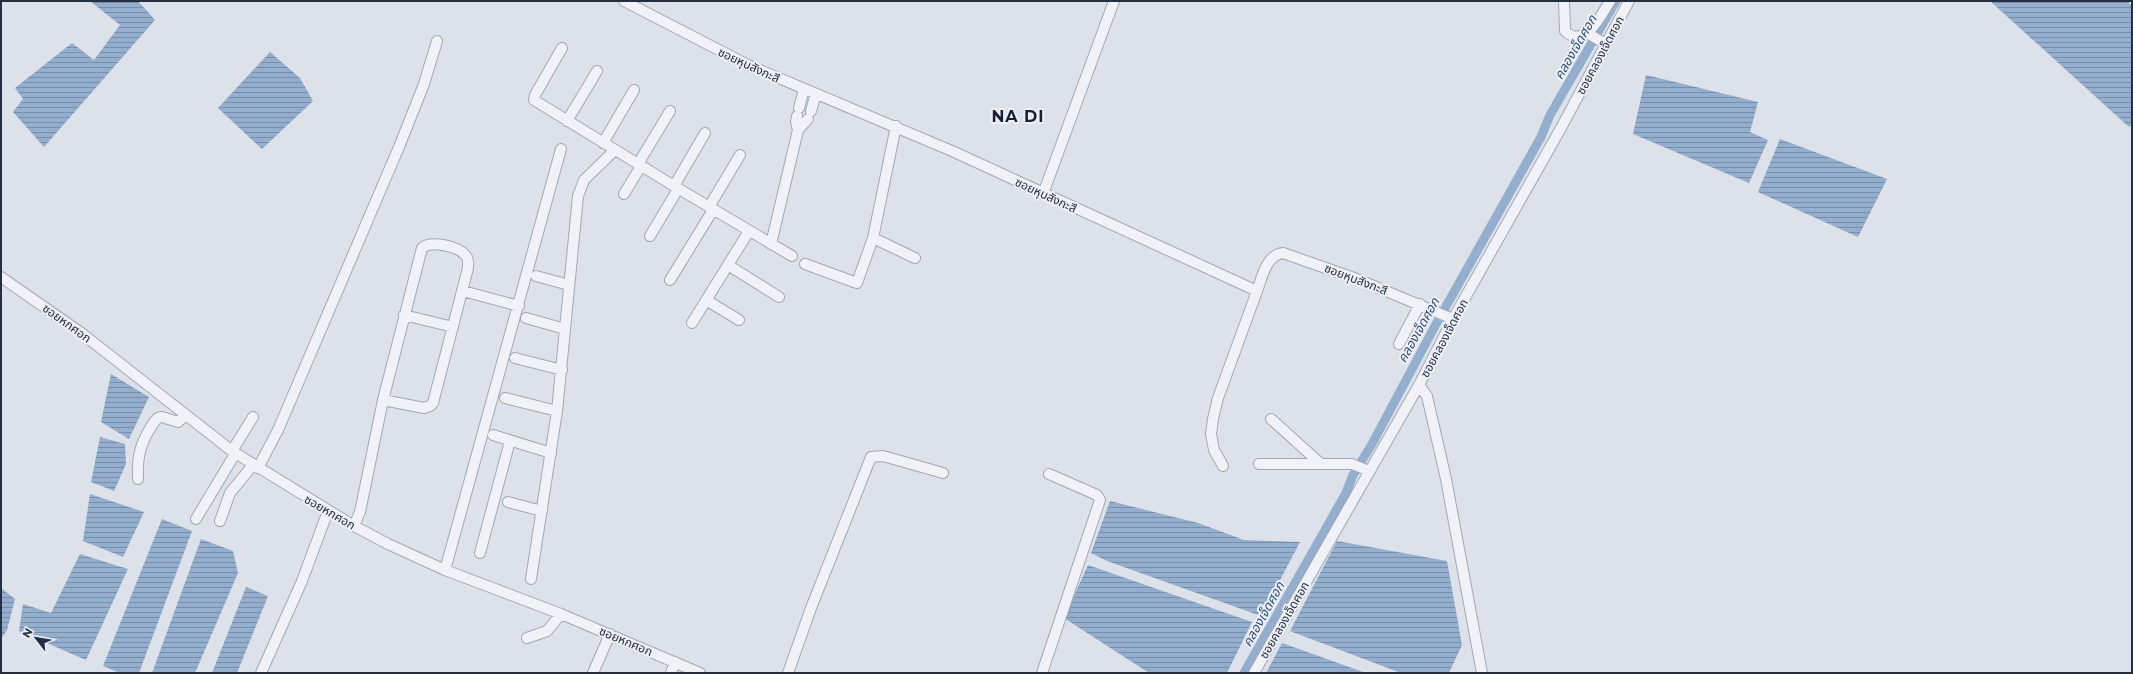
<svg xmlns="http://www.w3.org/2000/svg" width="2133" height="674" viewBox="0 0 2133 674" font-family="Montserrat,'Noto Sans Thai',sans-serif">
  <style>
    .water { fill: url(#water-rules) }
    .lines { fill: none; stroke-linecap: round; stroke-linejoin: round }
    .canal { stroke: #94aecd; stroke-width: 9 }
    .minor-casing { stroke: #a2a8b3; stroke-width: 12 }
    .minor { stroke: #f0f2f7; stroke-width: 10 }
    .labels { text-anchor: middle; dominant-baseline: central; stroke-width: 4; stroke-linejoin: round; paint-order: stroke }
    .street-label { font-size: 12px; fill: #252f41; stroke: #edf0f6 }
    .water-label { font-size: 13px; font-style: italic; fill: #2b4c79; stroke: #edf0f6 }
    .district-label { font-size: 16px; font-weight: bold; letter-spacing: 1px; fill: #172032; stroke: #edf0f6 }
  </style>
  <defs>
    <pattern id="water-rules" width="6" height="5" patternUnits="userSpaceOnUse"><rect width="6" height="5" fill="#94aecd"/><path d="M0 2.5h6" fill="none" stroke="#798ea8"/></pattern>
  </defs>
  <rect width="100%" height="100%" fill="#dde1e9"/>
  <path class="water" d="M90 1H138L155 20 44 147 13 112 23 99 15 88 72 43 94 60 120 25Z
    M1990 1H2128L2132 7V124L2129 127Z
    M270 52 300 78 313 101 262 149 218 108Z
    M1646 75 1758 102 1750 132 1768 140 1749 183 1633 134Z
    M1780 139 1887 179 1858 237 1758 192Z
    M111 374 149 397 129 439 101 422Z
    M100 437 125 444 126 464 114 491 91 482Z
    M90 494 144 512 123 557 83 541Z
    M1110 501 1198 523 1244 540 1300 542 1261 616 1107 561 1091 553Z
    M162 519 192 531 139 673H120L103 666Z
    M201 539 233 551 238 573 195 673H152Z
    M1337 541 1447 561 1462 645 1449 673H1401L1290 631Z
    M80 554 128 569 86 660 19 631 23 604 51 613Z
    M1088 565 1252 622 1227 673H1149L1064 618Z
    M246 587 268 596 237 673H212Z
    M1 588 15 599 7 630 1 639Z
    M1282 643 1366 673H1266Z"/>
  <g class="lines">
    <path class="canal" d="M1244 673 1346 493 1353 475 1372 444 1435 326 1541 137 1550 115 1616 1"/>
    <defs>
      <path id="minor" d="M624 1 748 65 952 151 1257 291C1262 278 1266 255 1283 253L1357 279 1453 319
        M1564 1 1565 31C1585 50 1601 15 1610 1
        M1587 33 1606 44
        M562 48 535 95 534 100 674 186 792 256
        M799 108 804 89
        M811 111 816 94
        M567 121 597 71
        M798 130 808 119
        M603 143 634 90
        M638 164 670 111
        M674 186 705 133
        M624 194 641 166
        M1043 194 1114 1
        M709 207 740 155
        M650 236 678 189
        M873 238 915 258
        M771 244 798 130 796 122 797 116
        M805 264 857 283 873 238 896 126
        M728 265 779 297
        M536 276 569 285
        M1 277 80 332 232 451 354 526 388 544 445 570 561 614 700 673
        M670 280 713 210
        M463 291 519 306
        M706 300 739 320
        M404 315 453 327
        M526 318 565 329
        M692 323 749 231
        M1399 344 1420 304
        M515 358 562 370
        M1419 385 1427 396 1446 479 1482 673
        M505 398 557 411
        M1271 419 1321 464
        M493 435 551 453
        M232 451 253 417
        M1259 464H1352L1369 471
        M1223 466 1214 450 1211 434 1213 419 1218 398 1257 291
        M258 468 278 430 399 147 424 84 437 41
        M138 479C137 458 140 444 151 427 154 422 156 417 162 417L178 422 186 415
        M508 502 542 511
        M196 519 235 454
        M220 521 230 493 253 465
        M354 526 360 512 383 400 422 248C430 240 459 246 466 256 469 259 468 263 468 268L433 403 430 406 424 408 383 400
        M480 553 510 441
        M445 570 561 149
        M531 579 557 411 578 196 584 180 615 150
        M527 638 547 631 561 614
        M261 673 302 581 328 511
        M593 673 610 634
        M671 673 675 662
        M788 673 811 608 871 457 883 456 943 473
        M1042 673 1100 500 1097 495 1049 474
        M1254 673 1419 385 1453 319 1561 128 1629 1"/>
    </defs>
    <use href="#minor" class="minor-casing"/>
    <use href="#minor" class="minor"/>
  </g>
  <g class="labels">
    <g class="street-label">
      <text transform="translate(1600 55) rotate(-62)">ซอยคลองเจ็ดศอก</text>
      <text transform="translate(749 65) rotate(25)">ซอยหุบสังกะสี</text>
      <text transform="translate(1046 195) rotate(25)">ซอยหุบสังกะสี</text>
      <text transform="translate(1356 279) rotate(21)">ซอยหุบสังกะสี</text>
      <text transform="translate(67 323) rotate(36)">ซอยหกศอก</text>
      <text transform="translate(1444 338) rotate(-62)">ซอยคลองเจ็ดศอก</text>
      <text transform="translate(330 512) rotate(30)">ซอยหกศอก</text>
      <text transform="translate(1284 620) rotate(-60)">ซอยคลองเจ็ดศอก</text>
      <text transform="translate(626 641) rotate(23)">ซอยหกศอก</text>
    </g>
    <g class="water-label">
      <text transform="translate(1575 47) rotate(-60)">คลองเจ็ดศอก</text>
      <text transform="translate(1418 330) rotate(-61)">คลองเจ็ดศอก</text>
      <text transform="translate(1263 614) rotate(-61)">คลองเจ็ดศอก</text>
    </g>
    <g class="district-label">
      <text x="1018" y="116">NA DI</text>
    </g>
  </g>
  <rect width="2133" height="674" fill="none" stroke="#252f41" stroke-width="4"/>
  <g transform="translate(36 638) rotate(301)" stroke="#edf0f6" stroke-width="3" paint-order="stroke">
  <path d="M0-3L7 15L0 10L-7 15Z" fill="#252f41"/>
  <text y="-6" font-size="11" font-weight="bold" text-anchor="middle" fill="#252f41">N</text>
  </g>
</svg>
